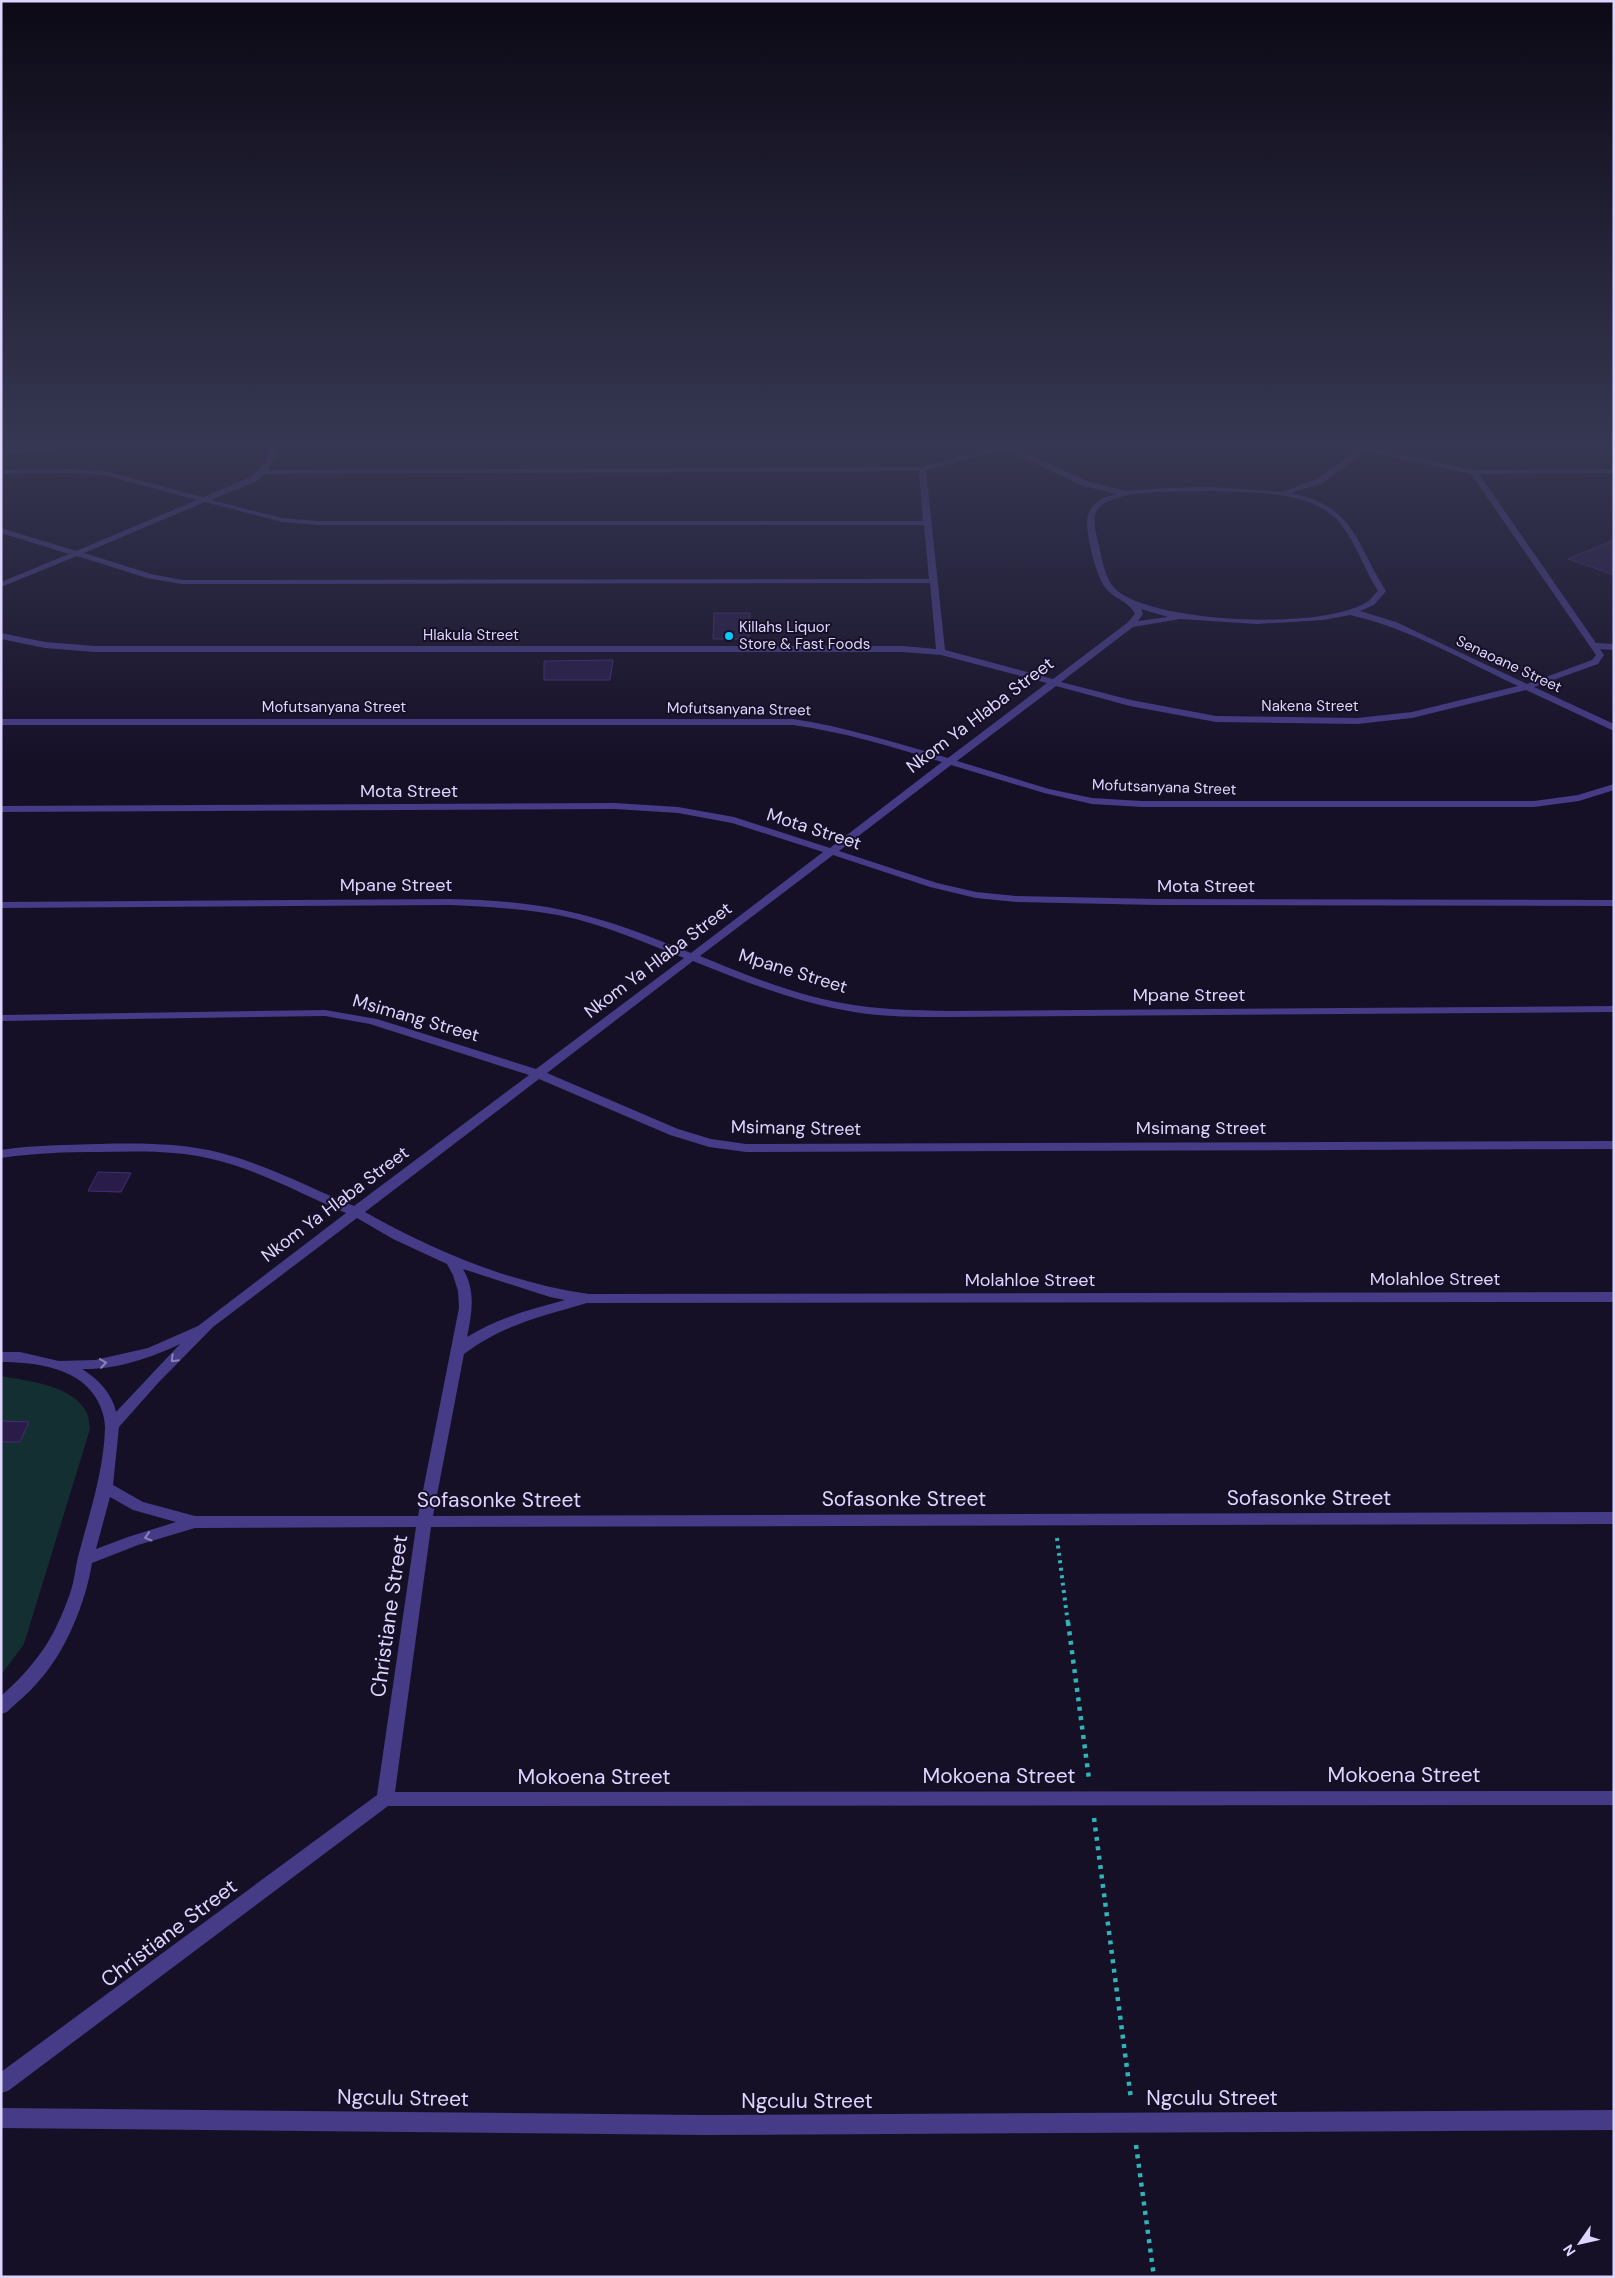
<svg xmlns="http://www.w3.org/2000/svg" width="1615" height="2278" viewBox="0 0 1615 2278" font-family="'DM Sans',sans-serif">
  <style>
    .green { fill: #132f31 }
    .building { fill: #291c48; stroke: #432e74 }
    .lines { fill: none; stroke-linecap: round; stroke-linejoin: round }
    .path-far1 { stroke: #30b4b9; stroke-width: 4; stroke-dasharray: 3 4.5; stroke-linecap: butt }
    .path { stroke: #30b4b9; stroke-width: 4.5; stroke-dasharray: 4 5.5; stroke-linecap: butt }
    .minor { fill: #453b86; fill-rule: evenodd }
    .oneway { stroke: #8a81bc }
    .poi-dot { fill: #04cdfd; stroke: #161027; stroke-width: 2 }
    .labels { text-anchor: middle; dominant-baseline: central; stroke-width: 4; stroke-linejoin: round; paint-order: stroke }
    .far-poi-label { font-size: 15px; fill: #dfd6ff; stroke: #161027; text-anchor: start }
    .far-street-label { font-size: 15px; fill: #dfd6ff; stroke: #161027 }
    .street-label { font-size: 18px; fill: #dfd6ff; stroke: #161027 }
    .near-street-label { font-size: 21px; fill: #dfd6ff; stroke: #161027 }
  </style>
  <rect width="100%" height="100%" fill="#161027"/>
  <path class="green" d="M1 1376C28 1381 73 1385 87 1413 89 1417 89 1424 90 1429L24 1644 1 1675Z"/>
  <path class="building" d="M1614 540V575L1568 559Z
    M714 613H750L749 639H713Z
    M613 660 610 680H544V661Z
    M98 1172 131 1173 121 1192 88 1191Z
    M1 1421 29 1422 20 1442H1Z"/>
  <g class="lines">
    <path class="path-far1" d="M1057 1538 1068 1624"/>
    <path class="path" d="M1068 1622 1089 1779
      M1094 1818 1131 2099
      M1136 2145 1154 2277"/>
    <path class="minor" d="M69 444H96L1 455V451Z
      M273 444H281L268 470 922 467 1002 444H1018L1012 447 1089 482 1127 491 1166 488 1212 487 1282 492 1317 479 1358 449 1342 444H1371L1370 447 1474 470 1614 469V473L1479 474 1596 643 1614 644V650L1600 649 1604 655 1598 664 1534 687 1614 724V731L1526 690 1412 718 1357 724 1216 722 1130 706 1056 686 957 761 1049 789 1092 798 1142 801H1534L1578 795 1614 784V790L1579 801 1534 807H1142L1092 804 1044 793 951 765 839 851 937 883 976 892 1016 896 1158 899 1614 900V906L1158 905 1016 902 976 898 930 887 833 855 700 956C746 975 793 994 842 1003 877 1010 913 1010 949 1011L1614 1006V1012L949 1017C917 1017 885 1017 854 1012 798 1003 745 982 693 961L547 1073 678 1129 711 1139 746 1144 1614 1141V1149L746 1152 709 1147 670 1135 539 1079 365 1212C434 1251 510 1283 589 1294L1614 1292V1302L587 1303C543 1316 502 1325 464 1354L433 1516 1614 1512V1524L431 1527 395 1792 1614 1791V1805L388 1806 8 2091 1 2093V2072L377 1795 416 1527 195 1528 138 1545 92 1563C86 1602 65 1653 38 1682 29 1693 17 1702 7 1712L1 1714V1696C19 1680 35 1663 48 1642 56 1630 70 1597 73 1583 75 1574 76 1565 78 1557 89 1515 104 1471 105 1427 105 1417 100 1403 94 1395 75 1367 33 1362 1 1362V1352H20L59 1361 95 1360 148 1348 198 1326 346 1213C304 1195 261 1171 216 1160 179 1150 138 1151 99 1152 66 1152 34 1153 1 1158V1150C34 1145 66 1145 100 1144 140 1143 181 1143 221 1153 267 1165 311 1188 354 1206L529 1075 370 1024 325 1016 1 1021V1015L325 1010 377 1019 536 1069 684 958C649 944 613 929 576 919 535 909 493 907 451 905L1 908V902L451 899C488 900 526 902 562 910 607 919 649 936 691 953L823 852 732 823 678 813 615 809 1 812V806L615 803 678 807 734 817 830 848 942 762C893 747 844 732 793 725H1V719H793C846 727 897 743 948 758L1047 683 941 655 903 652H95L45 648 1 639V633L45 642 95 646H903L936 649 930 583 182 584 147 578 77 556 1 587V582L69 554 1 533V528L76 551 197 500 104 475 68 473 1 474V470L68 469 104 471 203 497 251 477 265 463ZM1005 449 1083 486 1117 494C1106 496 1094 501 1089 512 1082 525 1096 574 1104 586 1113 599 1128 600 1135 614L1127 623 1053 679 945 650 926 470ZM1365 451 1471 474 1596 655 1592 660 1527 684 1396 622 1360 611 1374 605 1386 591C1356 544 1355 506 1291 493L1323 483ZM919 471 923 521H318L282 518 211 500 257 481 264 474ZM1212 491C1253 493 1311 489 1340 523 1356 543 1364 569 1378 591 1375 594 1371 599 1367 602 1323 630 1164 623 1120 593 1105 582 1103 563 1099 546 1097 536 1092 522 1096 512 1108 487 1187 492 1212 491ZM205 502 282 522 318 525H924L929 579 182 580 151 574 84 553ZM1141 609 1168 617 1138 621 1143 614ZM1350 615C1409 628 1464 661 1518 686L1412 712 1357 718 1216 716 1131 700 1061 682 1133 627 1180 619 1257 624 1323 620ZM357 1218 393 1239 447 1264 453 1275 458 1291 459 1308 418 1516H195L143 1502 113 1485 119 1427 159 1382 213 1327ZM463 1269 550 1297 565 1300C531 1309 498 1318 467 1337 472 1313 476 1291 463 1269ZM180 1344 116 1412C112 1393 98 1379 82 1369 115 1370 151 1358 180 1344ZM110 1497 133 1510 176 1522 128 1537 96 1549Z
      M1 2108 705 2115 1614 2110V2130L705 2135 1 2128Z"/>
  </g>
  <defs><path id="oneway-chevron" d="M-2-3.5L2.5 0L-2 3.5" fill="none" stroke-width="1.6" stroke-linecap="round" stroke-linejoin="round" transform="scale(1.25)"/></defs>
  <g class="oneway">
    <use href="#oneway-chevron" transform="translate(174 1359) rotate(135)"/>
    <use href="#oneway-chevron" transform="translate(103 1363) rotate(-8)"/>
    <use href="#oneway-chevron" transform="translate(148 1537) rotate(163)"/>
  </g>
  <linearGradient id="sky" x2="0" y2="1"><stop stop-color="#0c0915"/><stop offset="0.58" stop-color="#363752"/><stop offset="1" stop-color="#363752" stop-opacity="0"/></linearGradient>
  <rect width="1615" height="763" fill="url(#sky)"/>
  <circle class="poi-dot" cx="729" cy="636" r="5"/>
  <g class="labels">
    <g class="far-poi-label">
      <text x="739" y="627">Killahs Liquor<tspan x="739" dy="17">Store &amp; Fast Foods</tspan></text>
    </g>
    <g class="far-street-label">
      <text x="471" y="635">Hlakula Street</text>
      <text transform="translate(1509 664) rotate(25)">Senaoane Street</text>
      <text x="1310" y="706">Nakena Street</text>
      <text x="334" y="707">Mofutsanyana Street</text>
      <text transform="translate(739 709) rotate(1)">Mofutsanyana Street</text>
      <text transform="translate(1164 787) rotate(2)">Mofutsanyana Street</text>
    </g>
    <g class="street-label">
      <text transform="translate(980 715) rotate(-37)">Nkom Ya Hlaba Street</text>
      <text x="409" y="791">Mota Street</text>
      <text transform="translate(814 829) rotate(18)">Mota Street</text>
      <text x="396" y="885">Mpane Street</text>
      <text x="1206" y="886">Mota Street</text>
      <text transform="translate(658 960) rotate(-37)">Nkom Ya Hlaba Street</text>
      <text transform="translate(793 971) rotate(17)">Mpane Street</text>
      <text x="1189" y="995">Mpane Street</text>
      <text transform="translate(416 1018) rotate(16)">Msimang Street</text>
      <text transform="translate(796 1128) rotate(1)">Msimang Street</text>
      <text x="1201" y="1128">Msimang Street</text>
      <text transform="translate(335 1204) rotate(-37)">Nkom Ya Hlaba Street</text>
      <text x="1435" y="1279">Molahloe Street</text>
      <text x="1030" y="1280">Molahloe Street</text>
    </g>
    <g class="near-street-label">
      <text x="1309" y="1498">Sofasonke Street</text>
      <text x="904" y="1499">Sofasonke Street</text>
      <text x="499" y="1500">Sofasonke Street</text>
      <text transform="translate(389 1616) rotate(-82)">Christiane Street</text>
      <text x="1404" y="1775">Mokoena Street</text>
      <text x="999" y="1776">Mokoena Street</text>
      <text x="594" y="1777">Mokoena Street</text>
      <text transform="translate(169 1933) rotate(-37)">Christiane Street</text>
      <text transform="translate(403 2098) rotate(1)">Ngculu Street</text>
      <text x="1212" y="2098">Ngculu Street</text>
      <text x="807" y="2101">Ngculu Street</text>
    </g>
  </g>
  <rect width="1615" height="2278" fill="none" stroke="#dfd6ff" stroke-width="5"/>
  <g transform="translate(1580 2243) rotate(236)" stroke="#161027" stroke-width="4" paint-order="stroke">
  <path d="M0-4L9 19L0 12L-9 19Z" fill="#dfd6ff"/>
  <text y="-8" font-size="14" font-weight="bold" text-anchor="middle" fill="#dfd6ff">N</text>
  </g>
</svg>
